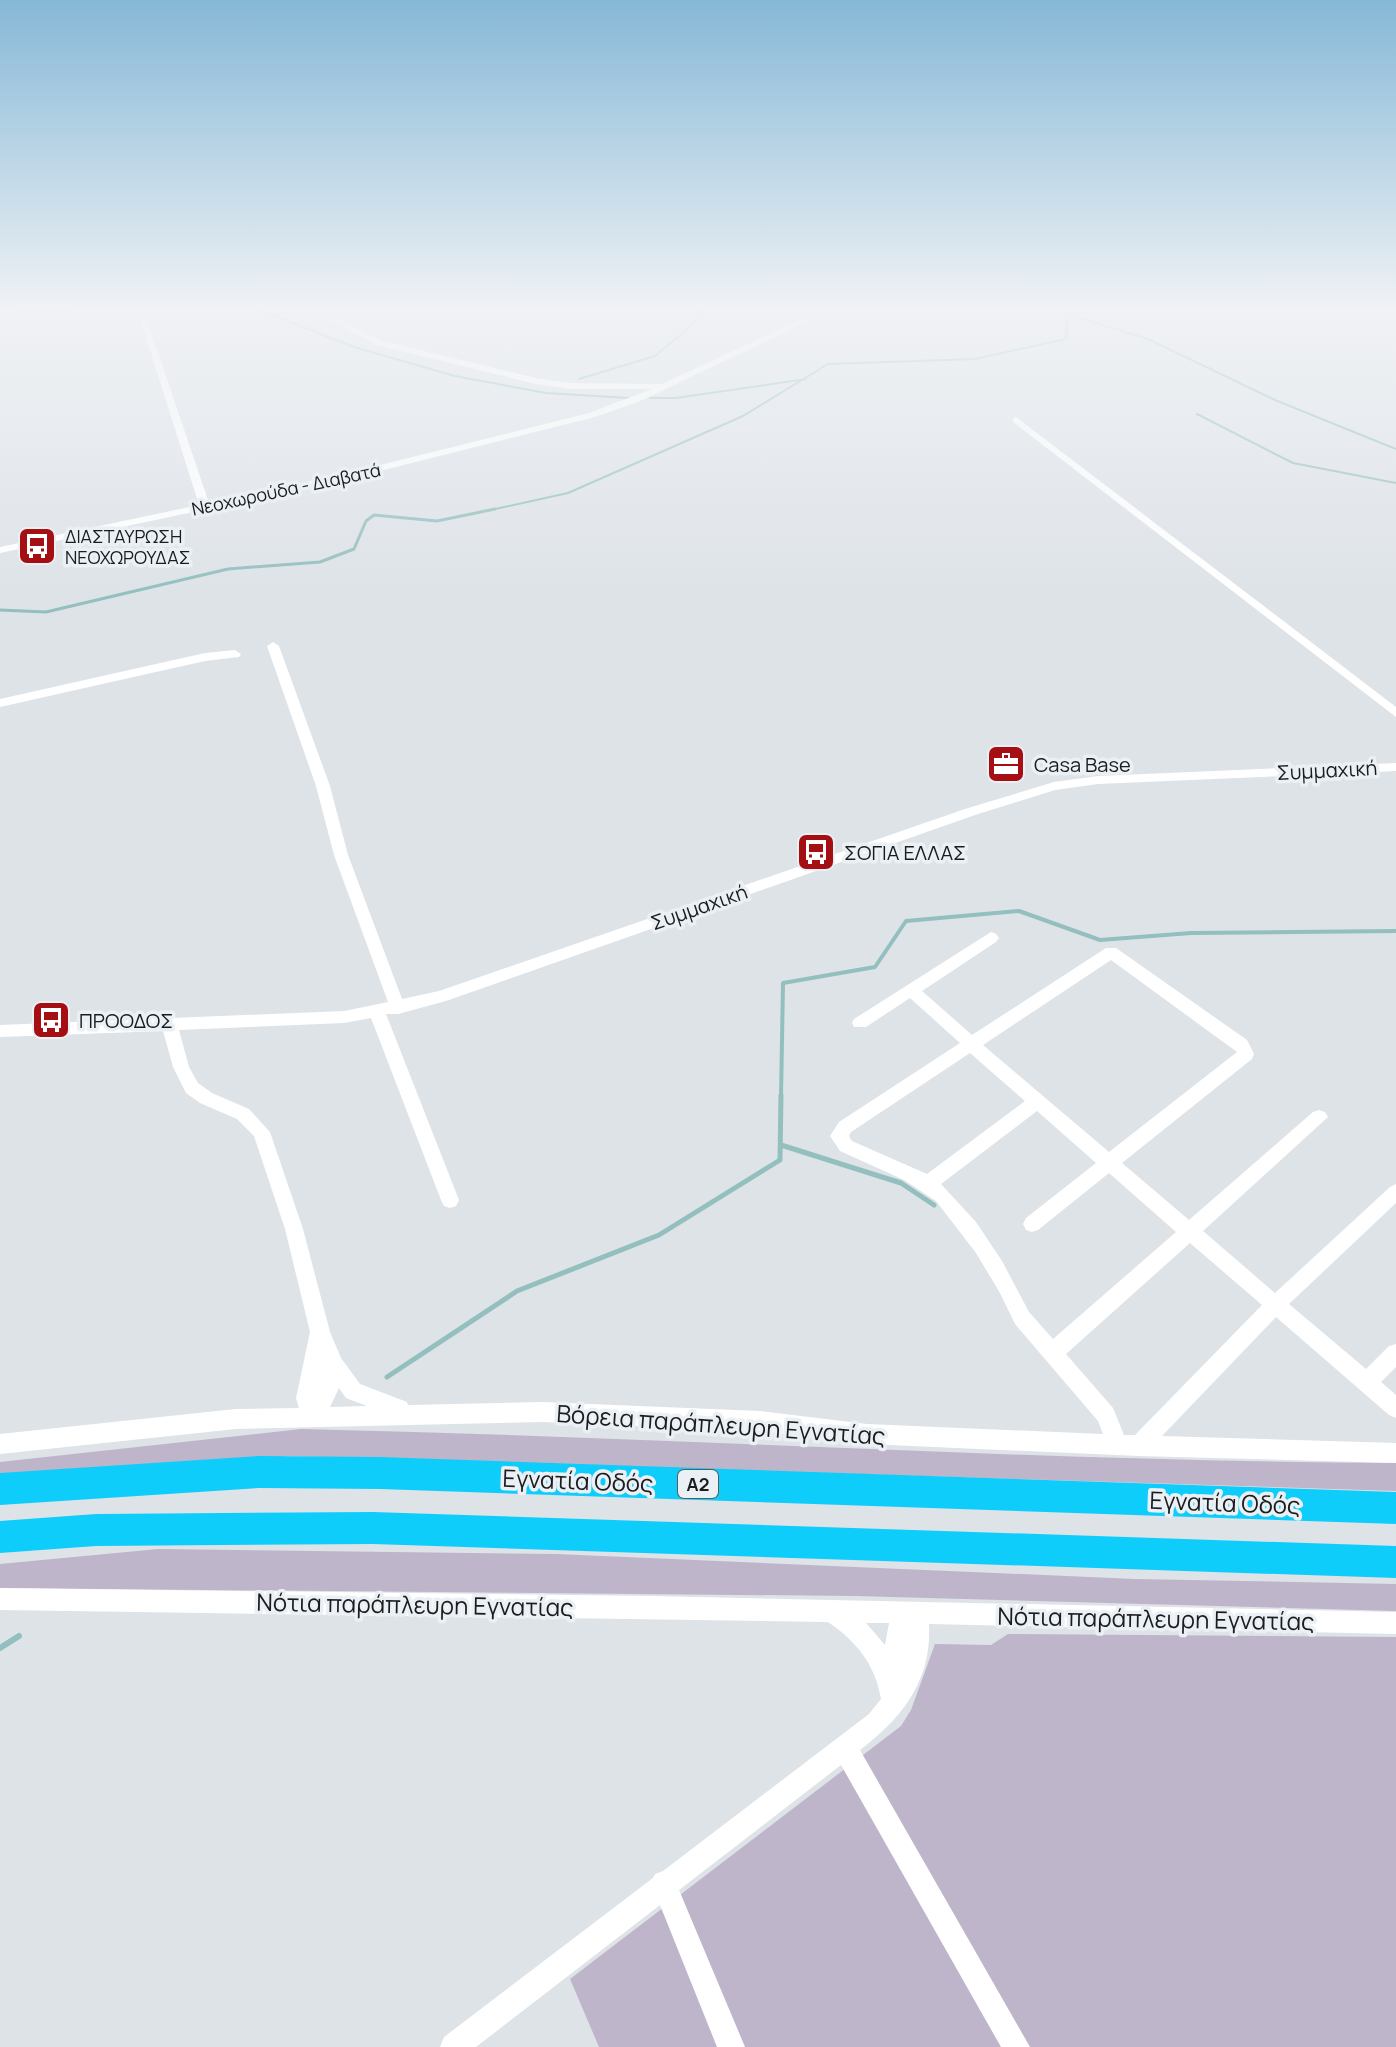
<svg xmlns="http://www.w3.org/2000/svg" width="1396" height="2047" viewBox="0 0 1396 2047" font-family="Manrope,sans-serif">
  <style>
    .green { fill: #beb5ca }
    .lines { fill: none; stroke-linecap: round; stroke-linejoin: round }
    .stream-far4 { stroke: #93bfbe; stroke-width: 2 }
    .stream-far3 { stroke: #93bfbe; stroke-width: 3 }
    .stream-far2 { stroke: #93bfbe; stroke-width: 4 }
    .stream-far1 { stroke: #93bfbe; stroke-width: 5 }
    .stream { stroke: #93bfbe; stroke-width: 6 }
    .minor { fill: #fff; fill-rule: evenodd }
    .highway { fill: #0fcdfb; fill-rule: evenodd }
    .labels { text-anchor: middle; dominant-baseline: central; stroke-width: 7; stroke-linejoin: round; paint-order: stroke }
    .far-street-label { font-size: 18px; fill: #1a1c1e; stroke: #ebf0f5 }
    .far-poi-label { font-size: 18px; fill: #1a1c1e; stroke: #ebf0f5; text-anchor: start }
    .shield { fill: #ebf0f5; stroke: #595c5e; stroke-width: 2 }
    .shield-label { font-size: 18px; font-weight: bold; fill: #1a1c1e }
    .poi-label { font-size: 20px; fill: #1a1c1e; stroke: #ebf0f5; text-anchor: start }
    .street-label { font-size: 20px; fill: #1a1c1e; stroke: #ebf0f5 }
    .near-street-label { font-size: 24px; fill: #1a1c1e; stroke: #ebf0f5 }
  </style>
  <rect width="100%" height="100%" fill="#dee3e8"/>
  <path class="green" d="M301 1429C666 1437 1031 1461 1396 1463V1491L289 1456 0 1483V1462Z
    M158 1549 556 1554 1135 1579 1396 1584V1611L856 1596 0 1588V1564Z
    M1008 1634 1396 1637V2047H599L570 1979 901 1726 911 1710 935 1644 991 1645Z"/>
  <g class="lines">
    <path class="stream-far4" d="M9 307 23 311 254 308 354 347 455 376 546 393 629 398
      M1070 315 1148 339 1275 400 1396 449
      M579 379 655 356 684 332 707 307
      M650 398H676L806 379
      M1197 414 1293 463 1396 483
      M486 511 568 493 743 416 828 364 975 359 1066 339 1067 314 1081 313V307"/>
    <path class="stream-far3" d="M0 610 46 612 228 569 320 562 354 549 366 521 374 515 437 521 495 509"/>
    <path class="stream-far2" d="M781 1097 783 983 875 967 906 921 1019 911 1100 940 1191 933 1396 931"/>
    <path class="stream-far1" d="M781 1145 901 1183 934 1205
      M387 1377 517 1291 659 1235 780 1160 781 1095"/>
    <path class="stream" d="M0 1648 19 1636"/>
    <path class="minor" d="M304 307H314L383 341 536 378 570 383 662 384 827 307H838L638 402 595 417 344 480 0 553V547L199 505 139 315 146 317 209 503 344 474 589 413 652 389H570L536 384 377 345Z
      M1172 307H1184L1185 308 1181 310Z
      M1016 417 1396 707V717L1013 422V418Z
      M273 642 279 646 330 786 348 855 402 999 439 991 965 809 1054 782 1098 776 1396 763V771L1098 784 1055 790 975 815 446 1001 398 1014H386L459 1200 456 1206 450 1208 444 1206 441 1200 371 1018 344 1023 179 1030 189 1067 198 1083 212 1093 249 1109 270 1132 303 1229 330 1332 341 1358 360 1384 407 1402 408 1405 542 1402 760 1411 867 1424 1103 1434 1098 1421 1015 1324 1000 1293 976 1253 936 1201 904 1180 840 1151 830 1136 839 1122 960 1043 910 998 866 1027H854L852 1023 854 1019 991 932 996 934 999 938 996 942 922 991 972 1035 1106 948H1116L1247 1040 1254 1054 1252 1059 1122 1163 1189 1220 1313 1112 1319 1110 1325 1112 1328 1117 1203 1231 1275 1293 1390 1187 1396 1184V1203L1289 1304 1366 1369 1389 1346 1396 1344V1367L1381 1382 1396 1395V1418L1389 1415 1276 1317 1162 1436 1396 1443V1463L1139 1456 867 1444 760 1431 542 1422 236 1429 0 1454V1434L236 1409 299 1408 296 1398 310 1332 285 1229 254 1136 237 1119 200 1103 186 1093 173 1067 163 1031 0 1037V1025L344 1011 388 1002 334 855 316 786 267 646ZM1111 960 1237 1052 1109 1152 983 1045ZM970 1053 1025 1101 927 1174 852 1141 849 1136 851 1132ZM1037 1111 1096 1163 1026 1218 1023 1224 1026 1230 1032 1232 1038 1230 1109 1173 1176 1232 1053 1339 1029 1312 1002 1261 976 1222 941 1184ZM1190 1243 1262 1305 1135 1435H1124L1113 1408 1066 1354ZM339 1388 346 1398 367 1406 330 1407Z
      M235 650 241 654 239 657 205 661 0 707V699L205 653Z
      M0 1588 651 1596 1396 1612V1634L929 1624C932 1681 902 1718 860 1750L1030 2047H1001L841 1765 679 1890 745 2047H717L660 1905 476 2047H440L444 2037 653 1878 655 1874 663 1871 869 1714 881 1699C875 1664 857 1642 828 1622L0 1610ZM866 1623H889L885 1645Z"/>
    <path class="highway" d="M259 1456 380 1457 1396 1492V1524L380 1489 259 1488 0 1505V1473Z
      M373 1512 1396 1546V1578L373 1544 96 1546 0 1553V1521L96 1514Z"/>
  </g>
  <linearGradient id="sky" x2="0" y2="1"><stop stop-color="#86b8d7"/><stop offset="0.52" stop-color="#f0f2f5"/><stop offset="1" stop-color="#f0f2f5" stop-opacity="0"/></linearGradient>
  <rect width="1396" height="594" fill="url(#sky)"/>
  <defs>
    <symbol id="bus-square" viewBox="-11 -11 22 22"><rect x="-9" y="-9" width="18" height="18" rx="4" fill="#a50e13" stroke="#ebf0f5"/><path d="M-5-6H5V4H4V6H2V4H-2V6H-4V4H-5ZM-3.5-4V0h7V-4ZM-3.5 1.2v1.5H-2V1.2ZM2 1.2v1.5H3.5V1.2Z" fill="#fff"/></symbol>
    <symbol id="office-square" viewBox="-11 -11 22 22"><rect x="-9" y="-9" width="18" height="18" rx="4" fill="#a50e13" stroke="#ebf0f5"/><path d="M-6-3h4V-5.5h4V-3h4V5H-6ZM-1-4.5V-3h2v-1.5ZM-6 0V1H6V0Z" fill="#fff"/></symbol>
  </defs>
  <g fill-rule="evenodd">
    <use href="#bus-square" x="15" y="524" width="44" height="44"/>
    <use href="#office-square" x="984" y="742" width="44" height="44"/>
    <use href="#bus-square" x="794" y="830" width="44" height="44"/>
    <use href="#bus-square" x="29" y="998" width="44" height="44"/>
  </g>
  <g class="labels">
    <g class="far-street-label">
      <text transform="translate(286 489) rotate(-12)">Νεοχωρούδα - Διαβατά</text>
    </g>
    <g class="far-poi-label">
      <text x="65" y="536">ΔΙΑΣΤΑΥΡΩΣΗ<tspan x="65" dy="21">ΝΕΟΧΩΡΟΥΔΑΣ</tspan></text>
    </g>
    <rect class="shield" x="678" y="1470" width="40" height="28" rx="6"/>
    <g class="shield-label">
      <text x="698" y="1484">Α2</text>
    </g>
    <g class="poi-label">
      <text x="1034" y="764">Casa Base</text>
      <text x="844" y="852">ΣΟΓΙΑ ΕΛΛΑΣ</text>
      <text x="79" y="1020">ΠΡΟΟΔΟΣ</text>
    </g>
    <g class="street-label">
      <text transform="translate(1327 770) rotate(-3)">Συμμαχική</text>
      <text transform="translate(699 907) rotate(-19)">Συμμαχική</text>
    </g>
    <g class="near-street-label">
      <text transform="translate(721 1424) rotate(4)">Βόρεια παράπλευρη Εγνατίας</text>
      <text transform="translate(578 1480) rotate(2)">Εγνατία Οδός</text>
      <text transform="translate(1225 1502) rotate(2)">Εγνατία Οδός</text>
      <text transform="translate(415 1604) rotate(1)">Νότια παράπλευρη Εγνατίας</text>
      <text transform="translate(1156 1618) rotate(1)">Νότια παράπλευρη Εγνατίας</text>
    </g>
  </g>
</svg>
